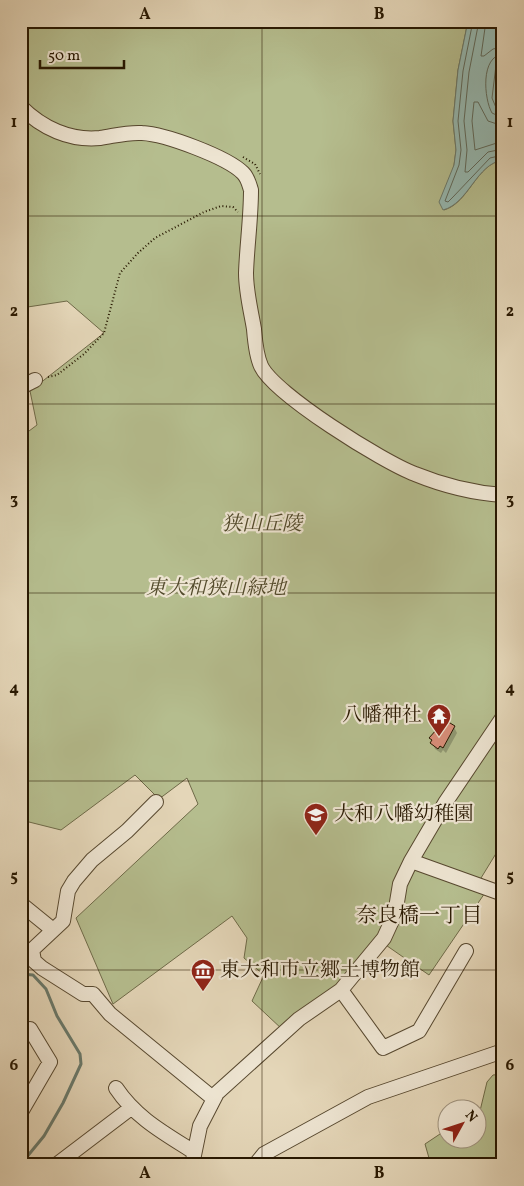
<svg xmlns="http://www.w3.org/2000/svg" width="524" height="1186" viewBox="0 0 524 1186" font-family="Vollkorn,'Noto Serif JP',serif">
  <style>
    .green { fill: #b5bd8e; stroke: #6e6a48 }
    .water { fill: #95b9b2; stroke: #69796b }
    .shadow { fill: #0003 }
    .lines { fill: none; stroke-linecap: round; stroke-linejoin: round }
    .shore { stroke: #5e685a; stroke-width: 1 }
    .stream { stroke: #69796b; stroke-width: 3 }
    .building { fill: #d78d78; stroke: #281801 }
    .minor-casing { stroke: #57482f; stroke-width: 16 }
    .path { stroke: #281801; stroke-width: 2; stroke-dasharray: 1 2.5; stroke-linecap: butt }
    .minor { stroke: #ede4d1; stroke-width: 14 }
    .grid { fill: none; stroke: #281801; stroke-width: 1; stroke-opacity: 0.55 }
    .labels { text-anchor: middle; dominant-baseline: central; stroke-width: 4.5; stroke-linejoin: round; paint-order: stroke }
    .park-label { font-size: 20px; font-style: italic; fill: #524a2b; stroke: #ede4d1 }
    .poi-label { font-size: 20px; fill: #281801; stroke: #ede4d1; text-anchor: start }
    .neighbourhood-label { font-size: 21px; fill: #281801; stroke: #ede4d1 }
    .neatline { fill: none; stroke: #281801; stroke-width: 2 }
    .grid-label { font-size: 16px; text-anchor: middle; font-weight: bold; fill: #281801 }
  </style>
  <rect width="100%" height="100%" fill="#e4d6b8"/>
  <filter id="stains"><feTurbulence type="fractalNoise" baseFrequency=".004" numOctaves="4"/><feColorMatrix values="0 0 0 0 .2 0 0 0 0 .09 0 0 0 0 .02 0 0 0 .5 -.17"/></filter>
  <radialGradient id="worn" r=".72"><stop offset=".6" stop-color="#630" stop-opacity="0"/><stop offset="1" stop-color="#630" stop-opacity=".3"/></radialGradient>
  <path class="green" d="M21 21H468L458 70 453 121 456 150 454 165 444 210C469 203 476 164 503 160V848L500 847 481 878 491 884 429 975 380 941 349 980 283 1030 252 1001 264 975 244 958 247 938 232 916 113 1004 76 918 198 804 187 778 159 799 135 775 61 830 21 820V437L37 425 30 391 104 333 67 301 21 308Z
    M503 1074V1165H431L425 1144 446 1130V1138H476L477 1116 479 1115 487 1082 493 1075Z"/>
  <path class="water" d="M468 21H503V58L497 98 503 111V160C476 164 469 203 443 210L439 202 454 165 456 150 453 121 458 70Z"/>
  <path class="shadow" d="M454 727 457 733 446 753 443 750 441 753 435 749 431 738Z"/>
  <g class="lines">
    <path class="shore" d="M473 21 463 71 458 121 461 150 459 165 445 201 448 202 453 197 490 158 503 155
      M479 21 469 72 464 121 467 150 465 172H468L488 152 503 149
      M486 21 481 56H484L493 49 503 47
      M503 54C480 56 484 99 492 113L503 118
      M503 60 496 65 492 98 497 110 503 112
      M503 126 488 121 478 102H474L472 121 475 150 503 141"/>
    <path class="stream" d="M21 974 33 975 46 989 57 1016 80 1054 81 1064 63 1103 44 1136 21 1164"/>
  </g>
  <path class="building" d="M445 720 455 726 443 748 440 746 438 749 430 743 432 740 429 738Z"/>
  <g class="lines">
    <defs>
      <path id="minor" d="M21 107C42 128 70 141 100 138 114 136 127 132 142 133 165 134 227 157 243 173 248 178 249 184 251 190 251 218 247 245 246 273 246 292 251 311 254 329 255 341 256 355 261 366 274 394 383 462 415 474 442 485 473 493 503 495
        M21 387 35 380
        M156 802 127 831 92 860 74 881 68 891 63 921 32 950 34 961 42 968 83 994H93L110 1014 214 1099
        M411 861 503 894
        M21 904 53 930
        M341 990 383 1048 419 1031 466 951
        M21 1038 30 1029 50 1062 21 1112
        M116 1088C136 1118 164 1133 194 1152
        M56 1165 131 1108
        M192 1165 200 1126 217 1093 299 1019 341 990 384 938 395 914 400 884 411 861 445 803 503 717
        M255 1165 264 1154 368 1097 503 1051"/>
    </defs>
    <use href="#minor" class="minor-casing"/>
    <path class="path" d="M243 157 255 164 260 174
      M48 377 57 375 84 354 104 333 120 273 138 253 155 238 204 212 221 206 233 207 238 212"/>
    <use href="#minor" class="minor"/>
  </g>
  <path class="grid" d="M262 21V1165M21 216H503M21 404H503M21 593H503M21 781H503M21 970H503"/>
  <defs>
    <symbol id="temple-pin" viewBox="-11 -11 22 30"><path d="M0 17L-7.5 6A9.5 9.5 0 1 1 7.5 6Z" fill="#8f2418" stroke="#ede4d1"/><path d="M0-6L5-2H3V0L6.5 2.5H4V6H1.5V3h-3V6H-4V2.5H-6.5L-3 0V-2H-5Z" fill="#fff"/></symbol>
    <symbol id="school-pin" viewBox="-11 -11 22 30"><path d="M0 17L-7.5 6A9.5 9.5 0 1 1 7.5 6Z" fill="#8f2418" stroke="#ede4d1"/><path d="M0-5L7-2L0 1L-7-2ZM-4 1L0 2.5L4 1V4Q0 6-4 4Z" fill="#fff"/></symbol>
    <symbol id="museum-pin" viewBox="-11 -11 22 30"><path d="M0 17L-7.5 6A9.5 9.5 0 1 1 7.5 6Z" fill="#8f2418" stroke="#ede4d1"/><path d="M0-6L6-3V-2H-6V-3ZM-5-1h2V3h-2ZM-1-1h2V3h-2ZM3-1h2V3H3ZM-6 4H6V6H-6Z" fill="#fff"/></symbol>
  </defs>
  <g fill-rule="evenodd">
    <use href="#temple-pin" x="425" y="702" width="28" height="38"/>
    <use href="#school-pin" x="302" y="801" width="28" height="38"/>
    <use href="#museum-pin" x="189" y="957" width="28" height="38"/>
  </g>
  <g class="labels">
    <g class="park-label">
      <text x="262" y="525">狭山丘陵</text>
      <text x="216" y="589">東大和狭山緑地</text>
    </g>
    <g class="poi-label">
      <text x="422" y="716" text-anchor="end">八幡神社</text>
      <text x="334" y="815">大和八幡幼稚園</text>
      <text x="220" y="971">東大和市立郷土博物館</text>
    </g>
    <g class="neighbourhood-label">
      <text x="419" y="916">奈良橋一丁目</text>
    </g>
  </g>
  <rect width="524" height="1186" fill="none" stroke="#e4d6b8" stroke-width="55"/>
  <g transform="translate(462 1124) rotate(50)"><circle r="24" fill="#ede4d1" stroke="#9e927e"/>
  <path d="M0-4L9 19L0 12L-9 19Z" fill="#8f2418"/>
  <text y="-8" font-size="14" font-weight="bold" text-anchor="middle" fill="#281801">N</text>
  </g>
  <path d="M40 60v8h84v-8" fill="none" stroke="#281801" stroke-width="2.5"/>
  <text x="48" y="60" font-size="15" fill="#281801" stroke="#ede4d1" stroke-width="4" paint-order="stroke">50 m</text>
  <rect x="28" y="28" width="468" height="1130" class="neatline"/>
  <g class="grid-label">
    <text x="145" y="19">A</text>
    <text x="379" y="19">B</text>
    <text x="14" y="127">1</text>
    <text x="510" y="127">1</text>
    <text x="14" y="316">2</text>
    <text x="510" y="316">2</text>
    <text x="14" y="504">3</text>
    <text x="510" y="504">3</text>
    <text x="14" y="693">4</text>
    <text x="510" y="693">4</text>
    <text x="14" y="881">5</text>
    <text x="510" y="881">5</text>
    <text x="14" y="1070">6</text>
    <text x="510" y="1070">6</text>
    <text x="145" y="1178">A</text>
    <text x="379" y="1178">B</text>
  </g>
  <rect width="100%" height="100%" filter="url(#stains)"/>
  <rect width="100%" height="100%" fill="url(#worn)"/>
</svg>
